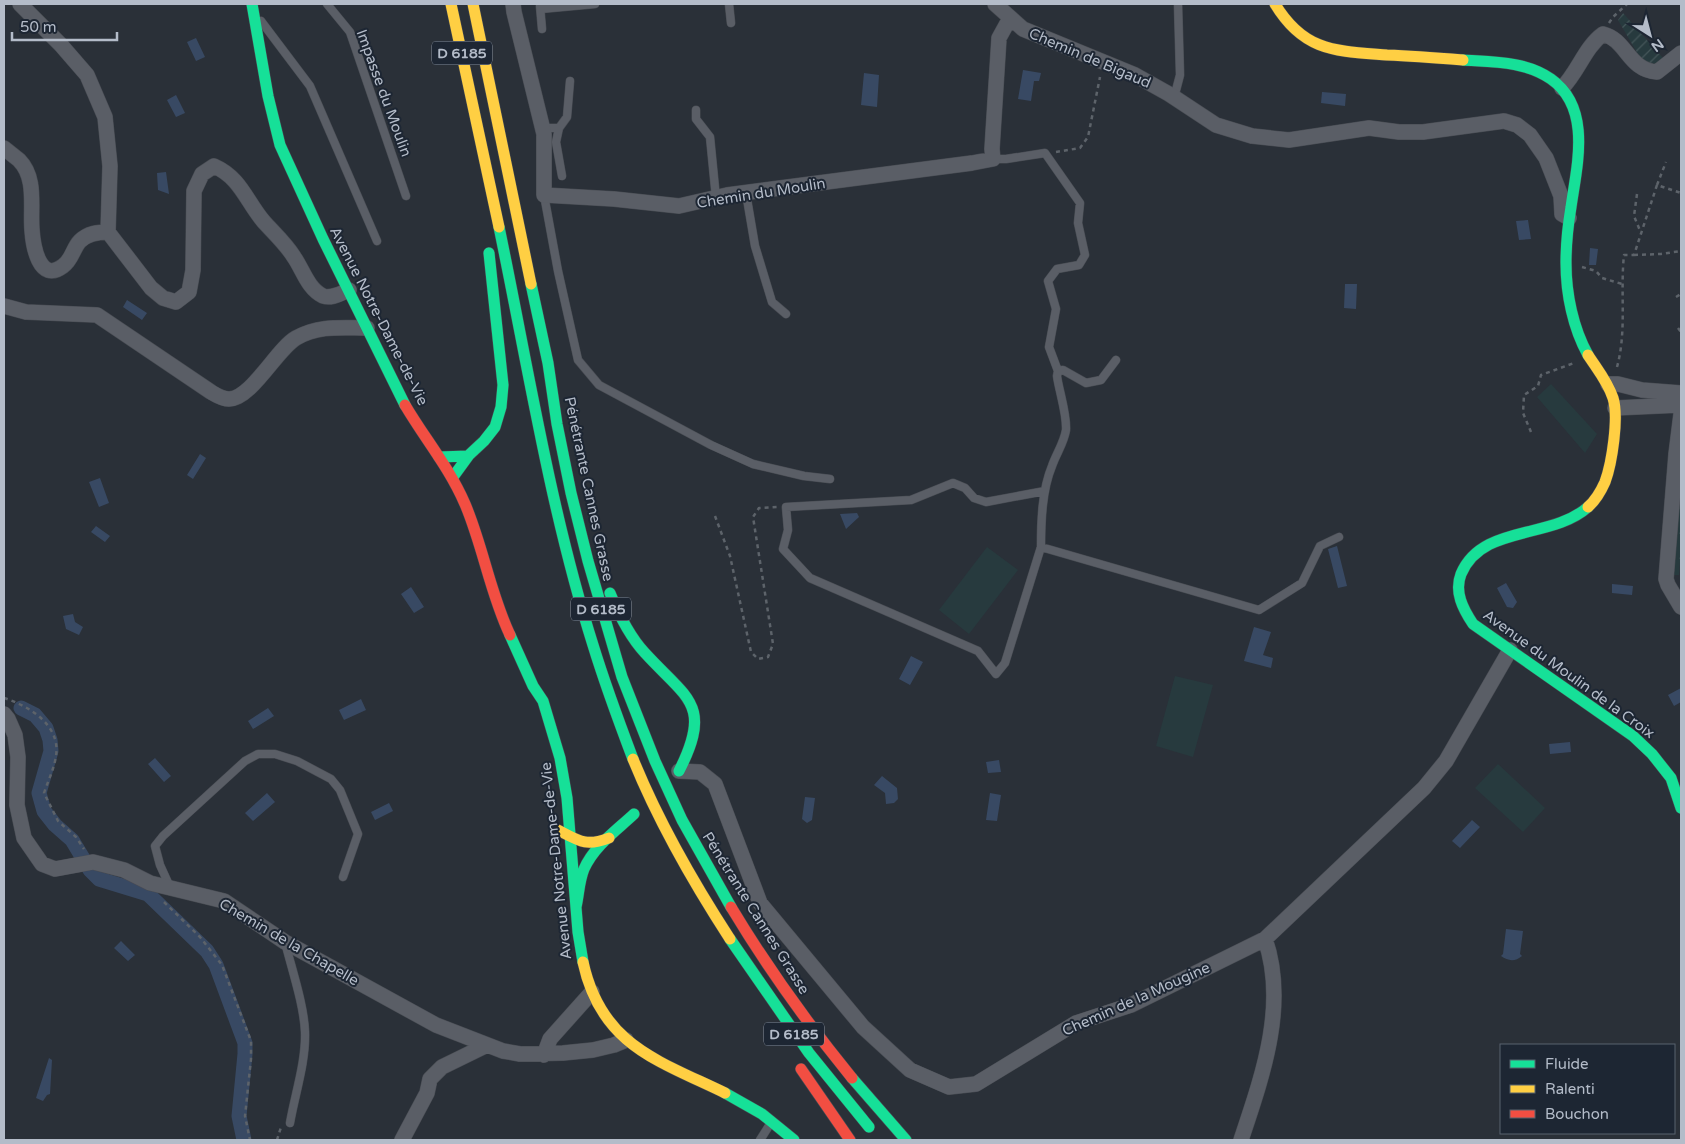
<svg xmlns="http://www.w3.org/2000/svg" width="1685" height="1144" viewBox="0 0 1685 1144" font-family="'Varela Round',sans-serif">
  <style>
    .forest { fill: url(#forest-firs) }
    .park { fill: #273a3e }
    .garden { fill: url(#garden-furrows) }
    .water { fill: #384963 }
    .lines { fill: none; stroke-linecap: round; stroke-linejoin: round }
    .canal { stroke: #384963; stroke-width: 15 }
    .lane-casing { stroke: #484c53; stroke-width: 9 }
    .street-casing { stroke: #484c53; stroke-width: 16 }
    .fast-casing { stroke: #484c53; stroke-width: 12 }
    .slow-casing { stroke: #484c53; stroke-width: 12 }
    .jam-casing { stroke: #484c53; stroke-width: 12 }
    .path { stroke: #5d636a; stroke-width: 2.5; stroke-dasharray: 4 4; stroke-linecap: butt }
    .lane { stroke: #5a5e66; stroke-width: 8 }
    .street { stroke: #5a5e66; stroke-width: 15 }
    .fast { stroke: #16e098; stroke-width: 11 }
    .slow { stroke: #ffcf43; stroke-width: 11 }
    .jam { stroke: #f24e42; stroke-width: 11 }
    .labels { text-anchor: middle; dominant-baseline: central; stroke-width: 4; stroke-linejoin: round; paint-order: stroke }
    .shield { fill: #1d2633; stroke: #878f9c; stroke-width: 1 }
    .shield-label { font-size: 14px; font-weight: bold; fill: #b4bcc9 }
    .street-label { font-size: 15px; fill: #b4bcc9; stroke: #1d2633 }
  </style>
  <defs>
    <pattern id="forest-firs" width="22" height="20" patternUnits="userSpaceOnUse" patternTransform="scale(1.25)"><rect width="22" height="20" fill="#273a3e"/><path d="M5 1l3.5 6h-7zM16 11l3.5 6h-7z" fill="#445559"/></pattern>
    <pattern id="garden-furrows" width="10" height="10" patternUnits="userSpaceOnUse" patternTransform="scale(1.25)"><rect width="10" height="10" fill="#273a3e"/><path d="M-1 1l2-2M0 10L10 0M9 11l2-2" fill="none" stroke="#445559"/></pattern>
  </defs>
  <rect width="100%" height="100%" fill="#2a3038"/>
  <path class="forest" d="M1676 506H1681V561H1680L1679 575H1671Z"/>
  <path class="park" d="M1551 384 1597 434 1585 453 1537 397Z
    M987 547 1018 570 969 634 939 610Z
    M1175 676 1213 685 1193 757 1156 746Z
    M1498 764 1545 808 1523 832 1475 788Z"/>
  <path class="garden" d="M1623 13 1663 58 1655 65 1648 66 1639 56 1618 20Z"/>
  <path class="water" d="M196 38 205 57 196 61 187 42Z
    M1023 70 1041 73 1039 81H1034L1031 101 1018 99Z
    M864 73 879 75 877 107 861 105Z
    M1322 92 1346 94 1345 106 1321 103Z
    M176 95 185 113 176 117 167 100Z
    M166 172 169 194 158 190 157 173Z
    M1528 220 1531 239 1519 240 1516 221Z
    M1590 248 1598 249 1596 265H1589Z
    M1345 284H1357L1356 309 1344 308Z
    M127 300 147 313 142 320 123 307Z
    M200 454 206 458 193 479 187 475Z
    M100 478 109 503 99 507 89 482Z
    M857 513 859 517 846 529 840 514Z
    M96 526 110 536 105 542 91 532Z
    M1337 546 1347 586 1338 588 1328 549Z
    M1506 583 1517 602 1513 608 1507 607 1497 588Z
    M1612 584 1633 586 1632 595 1612 593Z
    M411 587 424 607 414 613 401 594Z
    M73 614 75 622 83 627 79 635 66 629 63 616Z
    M1254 627 1271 632 1263 655 1273 658 1271 668 1244 661Z
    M911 656 923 662 910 685 899 679Z
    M1681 688V702L1674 706 1668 695Z
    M361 699 366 710 344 720 339 710Z
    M268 708 274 716 253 729 248 721Z
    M1570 742 1571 752 1550 754 1549 744Z
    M155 758 171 776 164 782 148 764Z
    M999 760 1001 772 988 773 986 762Z
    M882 776 897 788 898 799 894 803 886 804 885 793 874 785Z
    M267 793 275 802 253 821 245 813Z
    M990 793 1001 795 997 821 986 820Z
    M805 797 815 798 812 820 807 823 802 819Z
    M389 803 393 811 375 820 371 812Z
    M1472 820 1480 827 1460 848 1452 841Z
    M1506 929 1523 931 1520 954 1522 956C1515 962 1508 961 1501 956L1503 954Z
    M121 941 135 955 128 961 114 948Z
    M49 1058 52 1060 50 1094 47 1095 43 1101 36 1098Z"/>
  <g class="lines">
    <path class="canal" d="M21 708 35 715 46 728 50 740 51 751 39 793 44 811 55 825 72 840 90 870 99 879 148 894 207 951 216 965 245 1043V1054L239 1116 244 1140"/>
    <defs>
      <path id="lane" d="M327 4 350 32 406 196
        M729 4 731 23
        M540 6 542 29
        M541 9 595 4
        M261 21 310 86 377 241
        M1174 98 1180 75 1178 4
        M696 110V119L710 137 716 198
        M542 128H559L567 117 570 81
        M559 128 556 142 562 176
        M993 159H1006L1045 153 1080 203 1078 223 1085 255 1079 265 1057 269 1048 281 1056 309 1049 347 1058 371
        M746 193 755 246 772 302 786 314
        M544 195 558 271 578 360 599 385 711 445 753 464 804 476 830 479
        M1045 491 986 502 974 498 965 488 953 483 911 500 786 507 788 530 783 549 810 578 978 651 996 674 1005 663 1041 547 1259 610 1302 583 1320 546 1339 537
        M1041 547C1041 521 1042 490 1052 466 1056 454 1064 443 1066 430 1067 414 1059 391 1057 376L1058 371 1063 370 1086 383 1101 380 1116 360
        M170 887 160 865 155 846 163 836 245 761 258 754H275L297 761 331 779 340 790 358 834 343 877
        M285 942C292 970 304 1005 305 1032 306 1062 295 1094 290 1123
        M760 1140 772 1121"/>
      <path id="street" d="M20 4 61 45 87 75 105 117 110 166 108 232 151 288 163 298 176 302 189 292 193 270 194 191 202 174 214 166C241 178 246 201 264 222 274 233 286 244 294 257 303 270 308 289 323 296 332 299 341 293 349 290
        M513 4 514 12 544 134V195L614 199 679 206 727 195 972 163 993 159 992 149 999 38 1010 18
        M995 4 1023 29 1135 75 1169 94 1216 125 1252 136 1289 140 1369 128 1399 132H1423L1504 121 1517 125 1530 135 1546 158 1561 196 1562 214 1569 218
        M1562 88C1578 72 1585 47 1603 34 1627 40 1628 70 1657 72L1681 53
        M4 148C9 152 14 156 19 160 37 178 30 207 32 230 33 245 39 284 63 266 72 260 73 248 80 241 88 233 98 232 108 232
        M4 306 26 312 97 315 211 392C216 395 222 399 229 399 251 399 277 349 296 338 319 325 341 328 367 328
        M1608 384H1618L1642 390 1681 393
        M1615 408 1681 405
        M1681 414 1676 454 1666 579 1668 585 1681 607
        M4 714 8 719 15 735 18 757 17 805 24 838 42 864 55 869 93 862 124 870 150 883 224 901 285 942 436 1025 503 1051 520 1054 563 1053 593 1050 614 1045 626 1040
        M679 771 700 772 715 784 760 903 863 1027 910 1070 949 1087 976 1084 1076 1023 1131 1005 1265 939 1424 788 1446 761 1510 650
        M544 1055 550 1039 592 992
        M402 1140 427 1093 430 1079 442 1067 487 1045
        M1241 1140C1262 1077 1288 1005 1265 939"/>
      <path id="fast" d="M252 4 268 96 280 145 323 239 405 405
        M1463 60C1493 62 1525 61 1551 79 1592 108 1577 165 1571 207 1568 225 1566 244 1566 263 1566 294 1573 328 1588 355
        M499 227C528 366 550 509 593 645 605 684 619 722 633 759
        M531 284 548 363 557 424 571 493 588 561 622 677 655 761 682 820 731 907
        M439 457 468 456
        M453 477 469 455 484 441 495 427 501 407 503 385 489 253
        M1588 507C1551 540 1482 524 1461 574 1454 592 1463 609 1473 624L1633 736 1652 754 1671 778 1681 808
        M610 593C619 615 629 636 645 653 687 699 713 704 679 771
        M510 635 533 686 543 701 560 758 567 798 578 932 583 962
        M576 907C579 894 579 881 584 869 594 846 617 830 634 814
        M730 939 809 1053 869 1127
        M852 1078 906 1140
        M725 1093 762 1114 794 1140"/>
      <path id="slow" d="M451 4 499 227
        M473 4 531 284
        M1275 4C1304 52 1336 51 1387 55 1412 56 1438 58 1463 60
        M1588 507C1596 500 1601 491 1605 482 1612 463 1619 417 1613 398 1608 382 1597 369 1588 355
        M633 759C659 823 693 882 730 939
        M558 830C579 841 586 847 609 838
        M583 962C601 1045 657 1060 725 1093"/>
      <path id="jam" d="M405 405C425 439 449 467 465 504 483 546 490 593 510 635
        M731 907C767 967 808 1024 852 1078
        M801 1069 850 1140"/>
    </defs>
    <use href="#lane" class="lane-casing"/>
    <use href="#street" class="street-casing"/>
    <use href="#fast" class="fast-casing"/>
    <use href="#slow" class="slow-casing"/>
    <use href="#jam" class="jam-casing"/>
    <path class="path" d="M1609 23 1613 17 1627 4
      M1056 152 1080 148 1088 137 1100 77
      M1657 185 1666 162
      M1637 194 1634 216 1641 233
      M1634 255 1661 254 1681 251
      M1582 267 1596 271 1602 278 1622 284
      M1676 297 1681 294
      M1678 328 1681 332
      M1617 367C1627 331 1620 292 1624 255H1634L1657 185 1681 193
      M1531 432 1523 413 1524 395 1538 386 1541 375 1574 363
      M715 516 730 556 751 652 758 659 768 657 773 644 753 517 759 508 777 507
      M4 698C29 706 61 725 56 756 54 769 48 781 44 793L58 821 76 837 84 849
      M164 902 200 937 222 965 251 1041V1059L245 1116 250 1140
      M277 1140 281 1127"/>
    <use href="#lane" class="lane"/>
    <use href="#street" class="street"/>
    <use href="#fast" class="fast"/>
    <use href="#slow" class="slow"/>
    <use href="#jam" class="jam"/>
  </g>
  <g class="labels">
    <g class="shield">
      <rect x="432" y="41.5" width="60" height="23" rx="4"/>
      <rect x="571" y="597.5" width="60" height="23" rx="4"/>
      <rect x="764" y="1022.5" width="60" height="23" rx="4"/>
    </g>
    <g class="shield-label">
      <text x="462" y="53">D 6185</text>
      <text x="601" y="609">D 6185</text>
      <text x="794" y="1034">D 6185</text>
    </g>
    <g class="street-label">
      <text transform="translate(1090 58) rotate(23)">Chemin de Bigaud</text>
      <text transform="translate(384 93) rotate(70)">Impasse du Moulin</text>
      <text transform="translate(761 193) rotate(-9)">Chemin du Moulin</text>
      <text transform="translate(379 316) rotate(63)">Avenue Notre-Dame-de-Vie</text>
      <text transform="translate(589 489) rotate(78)">Pénétrante Cannes Grasse</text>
      <text transform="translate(1569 674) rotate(36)">Avenue du Moulin de la Croix</text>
      <text transform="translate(556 861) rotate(-96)">Avenue Notre-Dame-de-Vie</text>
      <text transform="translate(756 913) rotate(58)">Pénétrante Cannes Grasse</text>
      <text transform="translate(289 942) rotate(30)">Chemin de la Chapelle</text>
      <text transform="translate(1136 999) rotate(-24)">Chemin de la Mougine</text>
    </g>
  </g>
  <rect width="1685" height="1144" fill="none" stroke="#b4bcc9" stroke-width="10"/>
  <rect x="1500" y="1044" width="175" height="90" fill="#1d2633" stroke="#59626f"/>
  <rect x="1510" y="1060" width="25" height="8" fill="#16e098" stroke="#59626f"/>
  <text x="1545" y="1069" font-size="15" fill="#b4bcc9">Fluide</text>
  <rect x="1510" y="1085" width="25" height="8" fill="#ffcf43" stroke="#59626f"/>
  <text x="1545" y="1094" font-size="15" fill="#b4bcc9">Ralenti</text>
  <rect x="1510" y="1110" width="25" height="8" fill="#f24e42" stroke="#59626f"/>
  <text x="1545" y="1119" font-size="15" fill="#b4bcc9">Bouchon</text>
  <g transform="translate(1650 35) rotate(144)" stroke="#1d2633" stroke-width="4" paint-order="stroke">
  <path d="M0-4L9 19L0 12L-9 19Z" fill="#b4bcc9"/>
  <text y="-8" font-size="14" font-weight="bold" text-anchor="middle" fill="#b4bcc9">N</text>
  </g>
  <path d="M12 32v8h105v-8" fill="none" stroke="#b4bcc9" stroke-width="2.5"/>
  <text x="20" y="32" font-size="15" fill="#b4bcc9" stroke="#1d2633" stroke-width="4" paint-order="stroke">50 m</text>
</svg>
